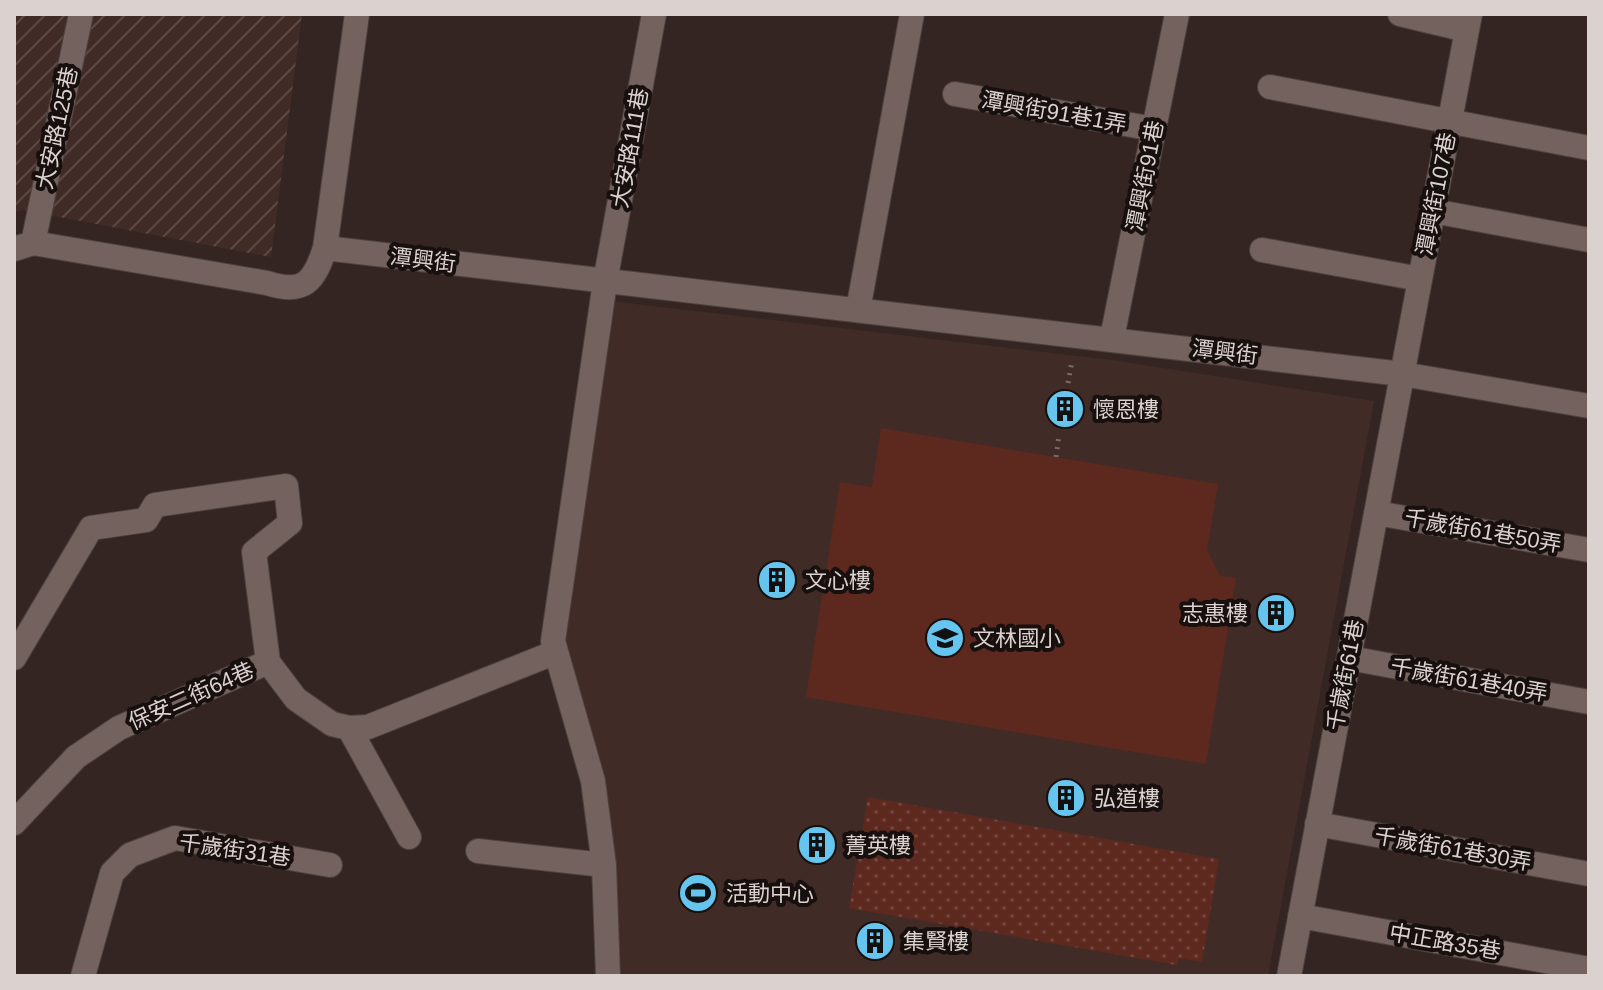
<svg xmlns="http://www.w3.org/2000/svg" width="1603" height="990" viewBox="0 0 1603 990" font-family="Helvetica,'Noto Sans TC',sans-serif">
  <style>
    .built { fill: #412b26 }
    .industrial { fill: url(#industrial-furrows) }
    .park { fill: url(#park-dots) }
    .pitch { fill: #5d291f }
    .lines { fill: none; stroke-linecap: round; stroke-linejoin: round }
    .minor-casing { stroke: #4d413e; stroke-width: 26 }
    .path { stroke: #786b68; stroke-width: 5; stroke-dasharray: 2 6; stroke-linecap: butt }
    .minor { stroke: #74625e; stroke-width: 24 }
    .labels { text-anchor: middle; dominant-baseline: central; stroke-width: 8; stroke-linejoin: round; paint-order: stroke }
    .street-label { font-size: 22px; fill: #dbd1ce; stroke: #17100e }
    .poi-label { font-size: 22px; fill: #dbd1ce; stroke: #17100e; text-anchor: start }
  </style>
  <defs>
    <pattern id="industrial-furrows" width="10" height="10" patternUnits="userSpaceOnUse" patternTransform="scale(2)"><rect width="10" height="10" fill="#412b26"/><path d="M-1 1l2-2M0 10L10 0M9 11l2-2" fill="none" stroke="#5c4944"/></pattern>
    <pattern id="park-dots" width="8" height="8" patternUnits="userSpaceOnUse" patternTransform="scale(2)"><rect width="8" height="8" fill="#5d291f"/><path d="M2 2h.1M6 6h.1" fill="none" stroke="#74473e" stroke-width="1.8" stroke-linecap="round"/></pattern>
  </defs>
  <rect width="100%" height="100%" fill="#342522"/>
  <path class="built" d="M610 301 1112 360 1374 401 1268 976H616L561 640Z"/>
  <path class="industrial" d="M14 14H302L271 257 22 210 14 212Z"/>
  <path class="park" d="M868 797 1219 859 1202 962 1179 958 1177 965 849 908Z"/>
  <path class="pitch" d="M881 428 1218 484 1207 550 1220 576 1236 578 1206 764 806 697 840 482 872 487Z"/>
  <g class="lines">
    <defs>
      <path id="minor" d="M1400 14 1467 30
        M1270 87 1589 148
        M955 94 1154 129
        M1433 211 1589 240
        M33 243 81 14
        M325 248 357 14
        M14 249 33 243 267 283C304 295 314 282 325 248L1402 374 1589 406
        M1262 250 1420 279
        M858 310 912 14
        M1112 338 1177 14
        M1376 513 1589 550
        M14 658 91 528 146 520 155 505 286 486 290 523 254 552 268 662 296 699 332 724 349 728 368 727 556 652
        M1349 658 1589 702
        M349 728 409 837
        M14 823 76 757 119 728 268 662
        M1317 824 1589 874
        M478 851 604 865
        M1300 916 1589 969
        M83 976 112 873 130 855 175 838 330 865
        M608 976 604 865 593 781 553 641 605 282 654 14
        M1289 976 1470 14"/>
    </defs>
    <use href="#minor" class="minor-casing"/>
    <path class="path" d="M1068 383 1072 361
      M1056 457 1059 435"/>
    <use href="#minor" class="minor"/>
  </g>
  <defs>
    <symbol id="building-disc" viewBox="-11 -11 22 22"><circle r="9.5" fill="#65c5ee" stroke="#17100e"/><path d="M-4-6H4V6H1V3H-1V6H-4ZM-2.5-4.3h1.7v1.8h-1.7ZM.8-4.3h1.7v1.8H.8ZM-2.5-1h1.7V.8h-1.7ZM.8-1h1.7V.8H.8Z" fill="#111"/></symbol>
    <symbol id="school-disc" viewBox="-11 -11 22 22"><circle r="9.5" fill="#65c5ee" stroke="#17100e"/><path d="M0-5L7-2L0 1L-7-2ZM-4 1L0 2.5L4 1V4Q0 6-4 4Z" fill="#111"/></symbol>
    <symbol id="stadium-disc" viewBox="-11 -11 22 22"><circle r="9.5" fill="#65c5ee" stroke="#17100e"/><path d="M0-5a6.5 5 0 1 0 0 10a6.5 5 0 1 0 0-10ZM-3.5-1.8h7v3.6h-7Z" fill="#111"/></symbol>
  </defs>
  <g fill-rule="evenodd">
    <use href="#building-disc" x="1043" y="387" width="44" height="44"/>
    <use href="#building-disc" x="755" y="558" width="44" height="44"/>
    <use href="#building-disc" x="1254" y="591" width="44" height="44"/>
    <use href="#school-disc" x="923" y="616" width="44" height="44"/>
    <use href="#building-disc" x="1044" y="776" width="44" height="44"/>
    <use href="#building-disc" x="795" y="823" width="44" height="44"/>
    <use href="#stadium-disc" x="676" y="871" width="44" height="44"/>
    <use href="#building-disc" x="853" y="919" width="44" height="44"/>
  </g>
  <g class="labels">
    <g class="street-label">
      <text transform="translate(1054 112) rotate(10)">潭興街91巷1弄</text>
      <text transform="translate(57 128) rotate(-78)">大安路125巷</text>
      <text transform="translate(630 148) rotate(-80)">大安路111巷</text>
      <text transform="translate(1145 176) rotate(-79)">潭興街91巷</text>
      <text transform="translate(1436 194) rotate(-79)">潭興街107巷</text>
      <text transform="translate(423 260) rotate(7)">潭興街</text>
      <text transform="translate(1225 352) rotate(7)">潭興街</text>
      <text transform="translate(1483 531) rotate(10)">千歲街61巷50弄</text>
      <text transform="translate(1345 675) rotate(-79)">千歲街61巷</text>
      <text transform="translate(1469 680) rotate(10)">千歲街61巷40弄</text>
      <text transform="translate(191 696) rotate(-24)">保安二街64巷</text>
      <text transform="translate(1453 849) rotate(10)">千歲街61巷30弄</text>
      <text transform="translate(235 850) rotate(8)">千歲街31巷</text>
      <text transform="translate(1445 942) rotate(10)">中正路35巷</text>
    </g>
    <g class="poi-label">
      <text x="1093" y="409">懷恩樓</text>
      <text x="805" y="580">文心樓</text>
      <text x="1248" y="613" text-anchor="end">志惠樓</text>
      <text x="973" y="638">文林國小</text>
      <text x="1094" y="798">弘道樓</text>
      <text x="845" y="845">菁英樓</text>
      <text x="726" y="893">活動中心</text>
      <text x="903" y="941">集賢樓</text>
    </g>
  </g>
  <rect width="1603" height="990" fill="none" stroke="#dbd1ce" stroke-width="32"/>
</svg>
